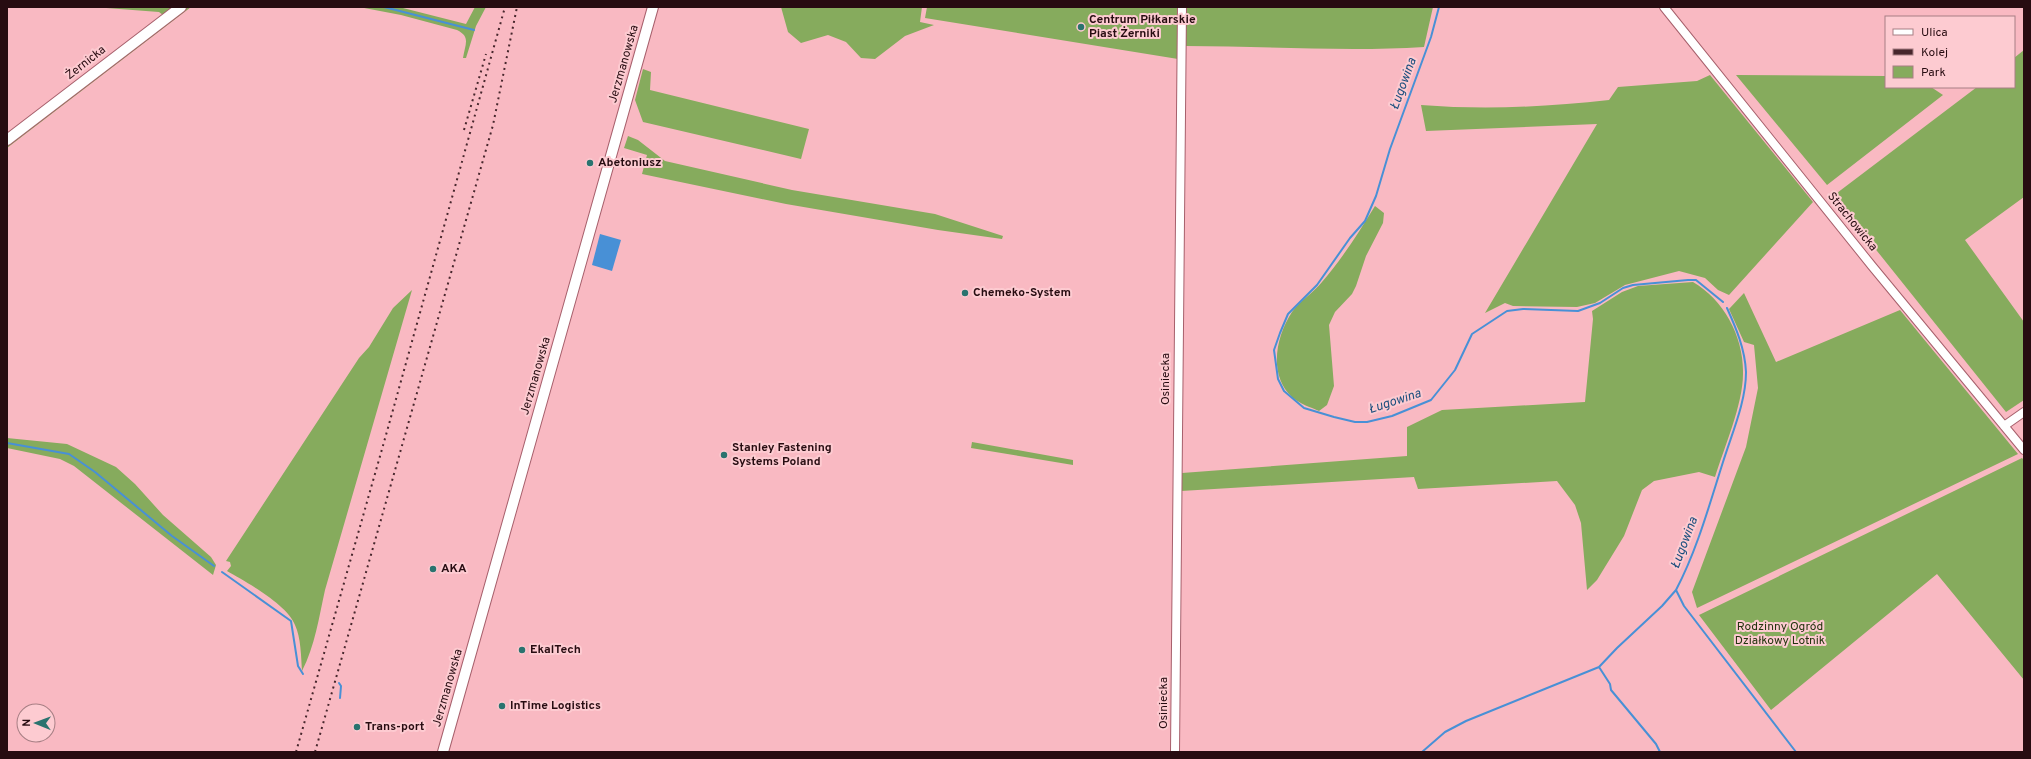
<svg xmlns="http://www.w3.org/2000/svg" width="2031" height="759" viewBox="0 0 2031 759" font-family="Overpass,sans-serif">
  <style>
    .green { fill: #86ab5d }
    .water { fill: #4890d6 }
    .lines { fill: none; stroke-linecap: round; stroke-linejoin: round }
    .stream { stroke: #4890d6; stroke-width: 2 }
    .minor-casing { stroke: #a7606c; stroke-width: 10 }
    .tertiary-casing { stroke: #a7606c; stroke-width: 12 }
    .minor { stroke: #fff; stroke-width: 8 }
    .tertiary { stroke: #fff; stroke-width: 10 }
    .rail { stroke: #47262c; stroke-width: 2; stroke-dasharray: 2 4; stroke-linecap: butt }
    .poi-dot { fill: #2a736f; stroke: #fdcbd1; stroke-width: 1.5 }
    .labels { text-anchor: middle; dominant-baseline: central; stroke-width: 4; stroke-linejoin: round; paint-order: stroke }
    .poi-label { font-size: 12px; font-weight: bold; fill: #270c11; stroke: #fdcbd1; text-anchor: start }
    .street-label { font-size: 12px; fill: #270c11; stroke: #fdcbd1 }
    .park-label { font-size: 12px; fill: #23340f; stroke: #fdcbd1 }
    .water-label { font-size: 13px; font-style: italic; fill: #1c4f7e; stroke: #fdcbd1 }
  </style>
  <rect width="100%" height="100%" fill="#f9b9c2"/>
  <path class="green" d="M93 7H174L163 15 159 12Z
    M186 7H191L7 148V145Z
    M359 7H399L466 24 475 7H486L476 26 466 58H463C465 44 471 37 457 30L401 15Z
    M781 7H922L920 22 934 25 905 36 875 59 861 58 846 42 828 35 801 43 788 32Z
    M927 7H1177L1178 59 925 18Z
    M1186 7H1433L1424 47C1345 52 1265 46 1186 46Z
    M2024 50V197L1965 240 2024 322V400L2006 412 1833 196 1977 87H2014V58Z
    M643 69 651 72 650 90 809 129 801 159 643 122 635 100Z
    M1710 75 1813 202 1729 295 1718 290 1705 278 1679 271 1625 285 1595 303 1577 307 1513 306 1505 303 1485 313 1597 124 1426 131 1421 105C1484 110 1547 107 1609 100L1618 87 1697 81Z
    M1736 75 1886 76V87H1931L1943 95 1827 185Z
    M628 136 638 140 665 161 792 190 935 214 1003 236 1002 239 938 230 786 204 642 174 647 155 624 148Z
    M1375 206 1384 213 1383 223 1366 256 1356 286 1352 294 1335 312 1329 325 1334 386 1327 405 1319 411C1310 407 1300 404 1292 397 1268 375 1276 336 1292 312 1300 301 1313 293 1322 282 1342 259 1359 232 1375 206Z
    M1693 282C1724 300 1744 337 1743 374 1743 404 1724 448 1715 477L1699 472 1654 481 1642 490 1624 536 1597 580 1587 590 1581 523 1575 505 1557 481 1418 489 1414 477 1181 491 1182 473 1407 456V427L1442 410 1585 402 1593 319 1592 311 1622 292 1638 286Z
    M412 290 325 590C319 617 315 646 302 671 301 656 301 638 295 625 287 604 246 582 227 571L231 566 230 562 226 561 359 358 369 347 393 308Z
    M1744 293 1776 362 1900 310 2018 454 1697 608 1692 592 1746 447 1758 388 1754 345 1744 342 1729 309Z
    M7 438 67 444 116 467 135 484 163 515 211 557 216 565 213 575 74 466 60 459 7 448Z
    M972 442 1073 460V465L971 448Z
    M2022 458 2024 460V680L1937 574 1771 710 1699 615Z"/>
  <path class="water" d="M600 234 621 240 612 271 592 265Z"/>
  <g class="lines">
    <path class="stream" d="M384 7 474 30
      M1439 7 1431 37 1390 149 1376 196 1365 221 1350 238 1317 285 1288 314 1280 333 1274 350 1278 379 1284 391 1304 408 1334 417 1355 422H1367L1392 416 1431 400 1455 370 1472 334 1507 311 1523 309 1578 311 1600 303 1623 288 1633 285 1688 280H1696L1723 302
      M1727 308C1736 328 1745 349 1746 372 1746 402 1732 433 1723 462 1709 506 1697 550 1676 590L1684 606 1796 752
      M7 443 69 454 95 472 172 536 214 566
      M222 572 291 621 298 666 303 674
      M1599 667 1610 684 1611 690 1656 744 1660 752
      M339 683 341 686 340 698
      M1422 752 1445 732 1466 721 1599 667 1617 648 1662 606 1676 590"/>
    <defs>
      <path id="minor" d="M1664 7 1872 266 2024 450
        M2004 426 2024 412
        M1175 752 1182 7"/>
      <path id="tertiary" d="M7 140 181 7
        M443 752 653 7"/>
    </defs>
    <use href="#minor" class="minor-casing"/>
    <use href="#tertiary" class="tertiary-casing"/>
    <use href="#minor" class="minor"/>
    <use href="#tertiary" class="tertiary"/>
    <path class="rail" d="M464 130 486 54
      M296 752 386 435 505 7
      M315 752 493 125 517 7"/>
  </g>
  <g class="poi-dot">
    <circle cx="1081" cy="27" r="4"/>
    <circle cx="590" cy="163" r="4"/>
    <circle cx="965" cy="293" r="4"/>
    <circle cx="724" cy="455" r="4"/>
    <circle cx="433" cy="569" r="4"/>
    <circle cx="522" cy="650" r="4"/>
    <circle cx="502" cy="706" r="4"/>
    <circle cx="357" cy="727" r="4"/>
  </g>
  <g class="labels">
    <g class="poi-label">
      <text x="1089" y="20">Centrum Piłkarskie<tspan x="1089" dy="14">Piast Żerniki</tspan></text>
      <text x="598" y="163">Abetoniusz</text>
      <text x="973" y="293">Chemeko-System</text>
      <text x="732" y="448">Stanley Fastening<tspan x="732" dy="14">Systems Poland</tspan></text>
      <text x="441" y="569">AKA</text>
      <text x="530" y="650">EkalTech</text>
      <text x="510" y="706">InTime Logistics</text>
      <text x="365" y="727">Trans-port</text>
    </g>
    <g class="street-label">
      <text transform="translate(86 63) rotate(-38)">Żernicka</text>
      <text transform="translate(624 64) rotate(-74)">Jerzmanowska</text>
      <text transform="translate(1852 222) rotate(51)">Strachowicka</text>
      <text transform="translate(536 376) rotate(-74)">Jerzmanowska</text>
      <text transform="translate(1166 379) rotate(-90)">Osiniecka</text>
      <text transform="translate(448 688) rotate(-74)">Jerzmanowska</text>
      <text transform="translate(1164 703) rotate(-90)">Osiniecka</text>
    </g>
    <g class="park-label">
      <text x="1780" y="627">Rodzinny Ogród<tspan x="1780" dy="14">Działkowy Lotnik</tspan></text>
    </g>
    <g class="water-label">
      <text transform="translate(1404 84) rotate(-70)">Ługowina</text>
      <text transform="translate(1395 402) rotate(-18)">Ługowina</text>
      <text transform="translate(1685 543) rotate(-69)">Ługowina</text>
    </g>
  </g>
  <rect width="2031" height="759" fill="none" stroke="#270c11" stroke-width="16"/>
  <rect x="1885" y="16" width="130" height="72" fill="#fdcbd1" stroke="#a77f84"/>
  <rect x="1893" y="29" width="20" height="6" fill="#ffffff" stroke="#a77f84"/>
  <text x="1921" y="36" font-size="12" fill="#270c11">Ulica</text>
  <rect x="1893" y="49" width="20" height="6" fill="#47262c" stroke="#a77f84"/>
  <text x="1921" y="56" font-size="12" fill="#270c11">Kolej</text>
  <rect x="1893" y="66" width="20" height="12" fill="#86ab5d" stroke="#a77f84"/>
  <text x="1921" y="76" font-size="12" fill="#270c11">Park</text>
  <g transform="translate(36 723) rotate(271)"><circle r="19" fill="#fdcbd1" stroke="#a77f84"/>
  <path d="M0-3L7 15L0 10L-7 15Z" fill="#2a736f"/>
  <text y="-6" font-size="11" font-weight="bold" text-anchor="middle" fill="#270c11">N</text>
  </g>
</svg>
